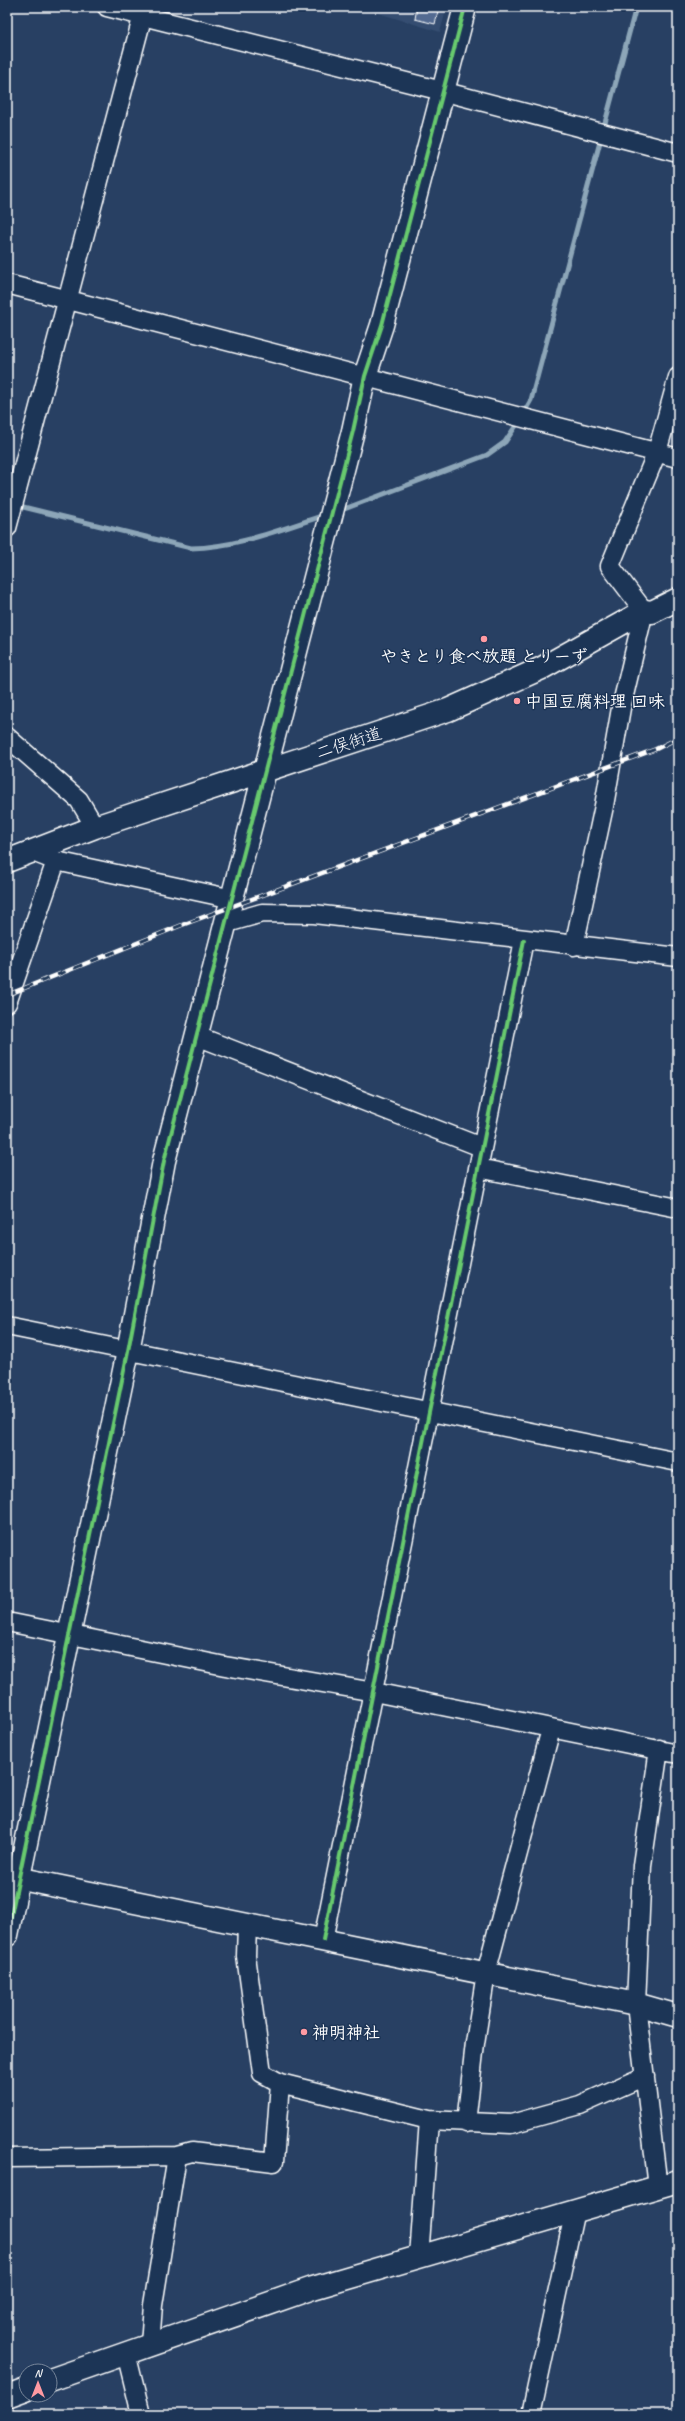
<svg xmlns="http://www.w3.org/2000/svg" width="685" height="2421" viewBox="0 0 685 2421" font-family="Caveat,'Klee One',sans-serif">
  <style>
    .built { fill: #354d71 }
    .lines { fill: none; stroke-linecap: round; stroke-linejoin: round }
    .stream { stroke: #8da6b8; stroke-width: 5 }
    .building { fill: #536b91; stroke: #fff }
    .minor-casing { stroke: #fff; stroke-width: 21 }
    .tertiary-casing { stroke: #fff; stroke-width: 25 }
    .minor { stroke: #1d3557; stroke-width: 18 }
    .tertiary { stroke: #1d3557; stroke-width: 22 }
    .rail-casing { stroke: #fff; stroke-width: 4.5 }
    .rail { stroke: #1d3557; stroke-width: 3; stroke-dasharray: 9; stroke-linecap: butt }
    .cycleway-casing { stroke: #1d3557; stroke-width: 6 }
    .cycleway { stroke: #67ca6e; stroke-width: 4 }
    .poi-dot { fill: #ff9aa2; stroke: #1d3557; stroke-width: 1.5 }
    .labels { text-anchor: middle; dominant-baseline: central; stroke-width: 3; stroke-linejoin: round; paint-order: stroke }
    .poi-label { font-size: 17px; font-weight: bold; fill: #fff; stroke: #1d3557; text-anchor: start }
    .street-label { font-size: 17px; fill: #fff; stroke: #1d3557 }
  </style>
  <rect width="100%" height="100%" fill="#284063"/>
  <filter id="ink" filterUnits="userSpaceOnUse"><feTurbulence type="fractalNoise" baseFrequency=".025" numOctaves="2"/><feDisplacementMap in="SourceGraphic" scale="8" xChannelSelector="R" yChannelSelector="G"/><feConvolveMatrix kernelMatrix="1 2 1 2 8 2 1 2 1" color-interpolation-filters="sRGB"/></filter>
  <g filter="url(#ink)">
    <path class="built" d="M359 7H447L440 32Z"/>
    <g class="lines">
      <path class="stream" d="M523 414 531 400 636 7
        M15 505 191 548C238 547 281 529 325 515
        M339 511 487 455 505 442 519 421"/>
    </g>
    <path class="building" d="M417 7 438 11 435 24 415 19Z"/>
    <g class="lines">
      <defs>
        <path id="minor" d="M107 7 442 91 678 153
          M7 284 678 458
          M7 528 145 7
          M7 737 79 800 95 827
          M33 852 56 861 233 899
          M227 923 262 913 314 914 678 957
          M574 946 604 806 621 708 644 611 610 566 657 452 678 377
          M7 1003 56 861
          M197 1036 481 1147
          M478 1168 678 1208
          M7 1326 678 1462
          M7 1622 225 1666 374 1692 678 1754
          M247 1925 246 1956 262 2073 280 2083 429 2120 511 2124 580 2105 645 2076
          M323 1940 524 940
          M466 2123 475 2043 486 1973 551 1729
          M7 2158 177 2156 192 2152 274 2162 280 2083
          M658 2187 636 2004 642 1865 659 1749
          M419 2257 429 2120
          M150 2344 153 2305 177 2156
          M126 2353 141 2414
          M531 2414 575 2210"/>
        <path id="tertiary" d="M7 861 95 827 448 710 542 668 644 611 652 612 678 599
          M7 1876 636 2004 678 2016
          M7 1935 128 1351 164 1161 353 431 365 376 382 325 465 7
          M50 2380 313 2288 678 2181
          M7 2396 26 2389"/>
      </defs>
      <use href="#minor" class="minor-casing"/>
      <use href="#tertiary" class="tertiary-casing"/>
      <use href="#minor" class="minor"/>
      <use href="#tertiary" class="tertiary"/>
      <defs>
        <path id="rail" d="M7 995 182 925 656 749 678 738"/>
      </defs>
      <use href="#rail" class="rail-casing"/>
      <use href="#rail" class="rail"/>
      <defs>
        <path id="cycleway" d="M7 1935 128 1351 164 1161 353 431 365 376 382 325 465 7
          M323 1940 524 940"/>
      </defs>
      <use href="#cycleway" class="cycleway-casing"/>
      <use href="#cycleway" class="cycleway"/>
    </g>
  </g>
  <g class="poi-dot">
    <circle cx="484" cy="639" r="4"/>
    <circle cx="517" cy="701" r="4"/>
    <circle cx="304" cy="2032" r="4"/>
  </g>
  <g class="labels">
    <g class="poi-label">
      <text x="484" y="656" text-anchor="middle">やきとり食べ放題 とりーず</text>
      <text x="525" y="701">中国豆腐料理 回味</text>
      <text x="312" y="2032">神明神社</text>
    </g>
    <g class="street-label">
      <text transform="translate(349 743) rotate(-18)">二俣街道</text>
    </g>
  </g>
  <rect width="685" height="2421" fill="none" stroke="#1d3557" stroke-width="24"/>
  <rect x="12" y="12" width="661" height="2397" fill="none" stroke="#fff" stroke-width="1.5" filter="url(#ink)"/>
  <g transform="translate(38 2383)"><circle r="19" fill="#1d3557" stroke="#77869a"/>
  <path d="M0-3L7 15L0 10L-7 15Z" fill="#ff9aa2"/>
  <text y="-6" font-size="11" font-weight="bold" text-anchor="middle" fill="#ffffff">N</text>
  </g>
</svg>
